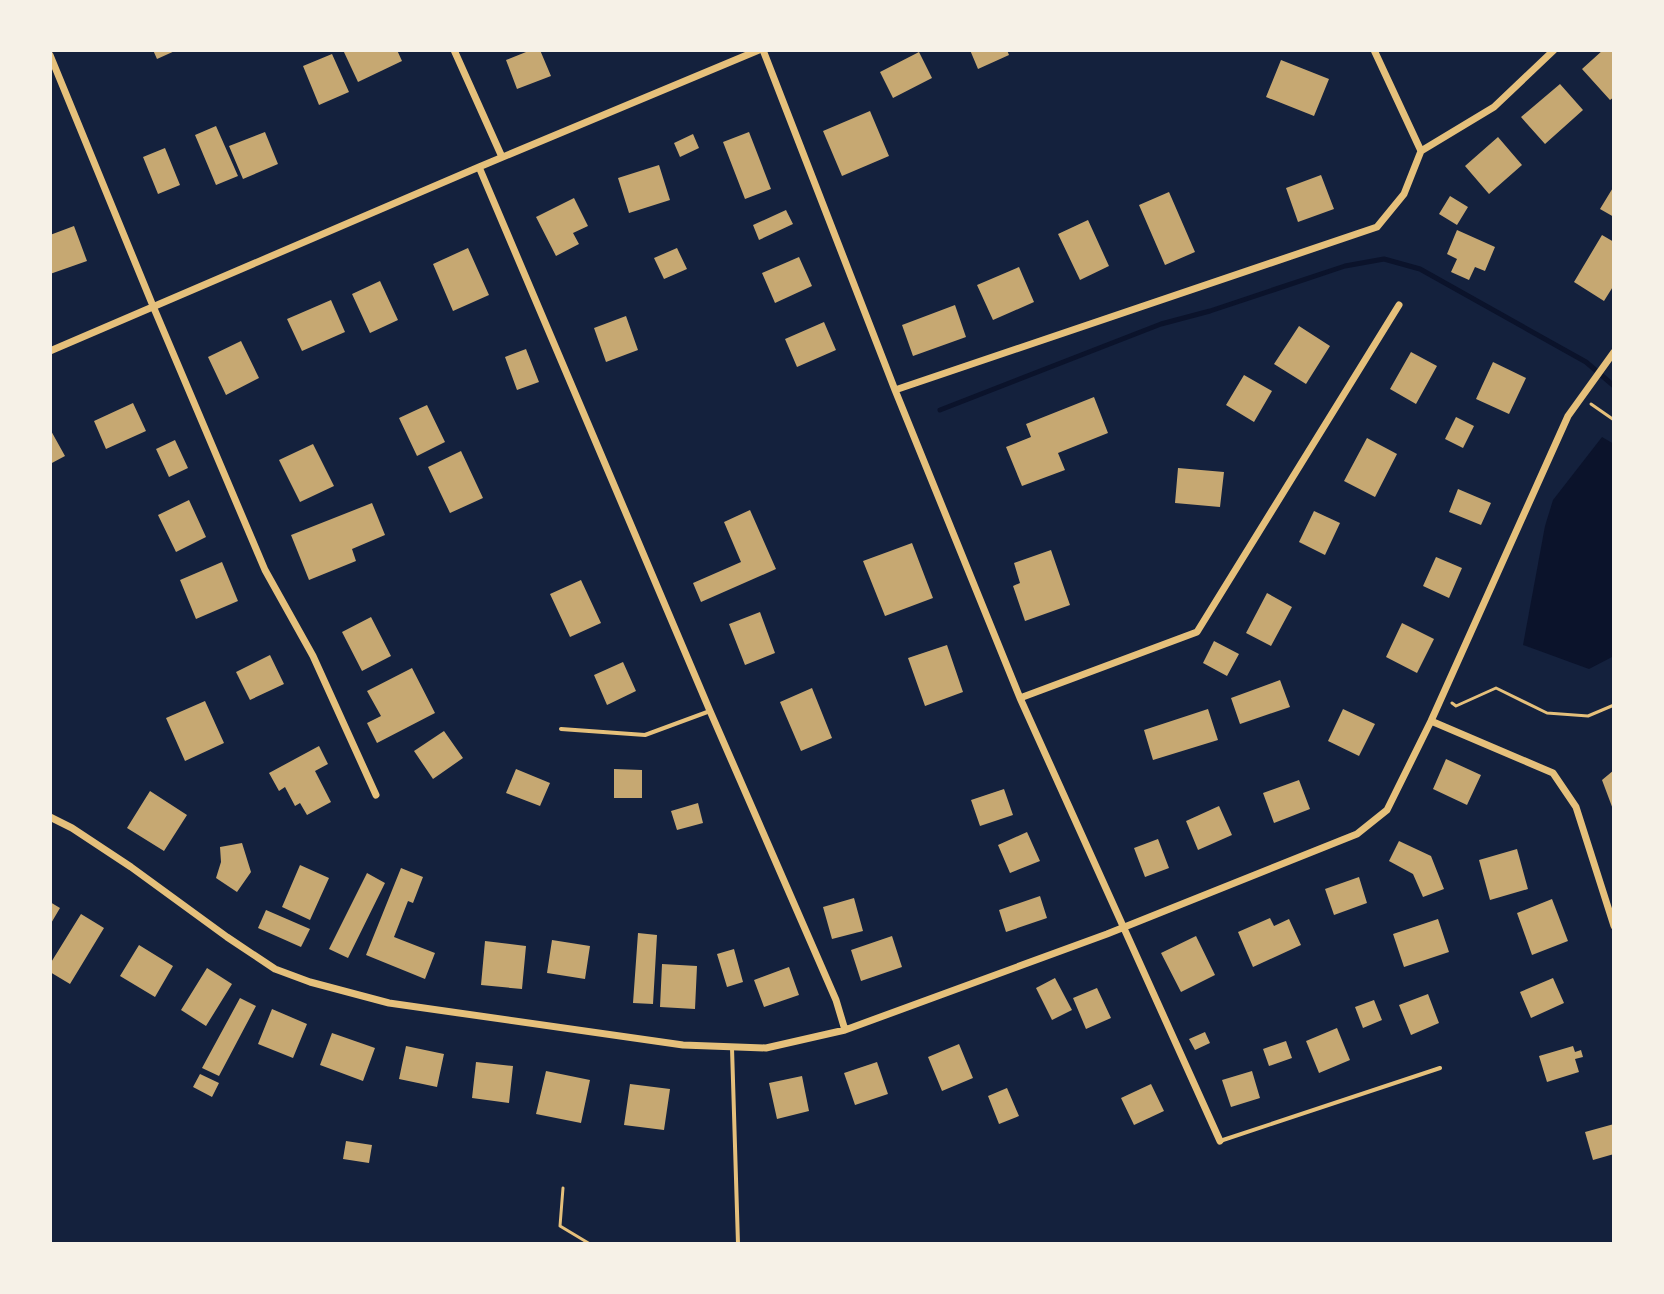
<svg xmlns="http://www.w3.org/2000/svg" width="1664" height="1294" viewBox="0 0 1664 1294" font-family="'Alegreya Sans',sans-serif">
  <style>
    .water { fill: #0b132b }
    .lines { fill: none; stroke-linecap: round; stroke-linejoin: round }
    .stream { stroke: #0b132b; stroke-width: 5 }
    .building { fill: #c6a872 }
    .path { stroke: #e5c07b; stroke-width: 3 }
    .service { stroke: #e5c07b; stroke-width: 4 }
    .minor { stroke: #e5c07b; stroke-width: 7 }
  </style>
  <rect width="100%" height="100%" fill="#14213d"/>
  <path class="water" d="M1602 437 1614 444V656L1589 669 1523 645 1545 526 1553 500Z"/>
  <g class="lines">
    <path class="stream" d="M940 410 1161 324 1210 311 1345 266 1384 259 1420 269 1586 362 1614 386"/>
  </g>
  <path class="building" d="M153 50H177L157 59Z
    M343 50H397L402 61 358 82Z
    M531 50H540L551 76 517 89 506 60Z
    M970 50H1007L1009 55 978 69Z
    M1603 50H1614V97L1610 100 1582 69Z
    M919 52 932 78 893 98 880 72Z
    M332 54 349 92 319 105 303 66Z
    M1281 60 1329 79 1314 116 1266 97Z
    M1560 84 1583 110 1545 144 1521 117Z
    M870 111 889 156 842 176 823 131Z
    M216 126 238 176 216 185 195 135Z
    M265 132 278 164 243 179 229 146Z
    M749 132 771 189 745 199 723 142Z
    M693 134 699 148 680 157 674 143Z
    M1498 137 1522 165 1489 194 1465 166Z
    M165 148 180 185 158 194 143 157Z
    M659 165 670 200 629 213 618 178Z
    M1321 175 1334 209 1298 222 1286 188Z
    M1614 186V217L1600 209Z
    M1169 192 1195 252 1165 265 1139 205Z
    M1450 196 1468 207 1457 225 1439 214Z
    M574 198 588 226 573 233 579 244 556 256 536 217Z
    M786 210 793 224 759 240 753 225Z
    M1088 220 1109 266 1080 280 1058 234Z
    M74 226 87 261 50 274V235Z
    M1457 230 1495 247 1485 271 1475 267 1469 280 1451 272 1457 259 1447 254Z
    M1602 235 1614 242V285L1604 301 1574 282Z
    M468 248 489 295 453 311 433 264Z
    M677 248 687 269 664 279 654 258Z
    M799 257 812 286 775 303 762 273Z
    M1019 267 1034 302 993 320 977 285Z
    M380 281 398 320 370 333 352 294Z
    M331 300 345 332 302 351 287 319Z
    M955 305 966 337 913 356 902 325Z
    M626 316 638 350 606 362 594 328Z
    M824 322 836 350 797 367 785 339Z
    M1299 326 1330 346 1306 384 1274 364Z
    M241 341 259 378 226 395 208 357Z
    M526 349 539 382 517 390 505 357Z
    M1411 352 1437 366 1416 404 1390 389Z
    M1493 362 1526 378 1509 414 1476 399Z
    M1244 375 1272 391 1254 422 1226 405Z
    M1094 397 1108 433 1058 453 1065 470 1022 486 1006 447 1031 437 1026 424Z
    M133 403 146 431 106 449 94 421Z
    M427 405 445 442 417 456 399 418Z
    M1456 417 1474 426 1463 448 1445 439Z
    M50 429 65 456 50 464Z
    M1367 438 1397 454 1375 497 1344 481Z
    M175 440 188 468 169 477 156 449Z
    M313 444 334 486 300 502 279 460Z
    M461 451 483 498 450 513 428 467Z
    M1178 468 1224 472 1220 507 1175 503Z
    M1458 489 1491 503 1481 525 1449 512Z
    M189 500 206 537 176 552 158 515Z
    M372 503 385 535 352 549 356 561 309 580 291 535Z
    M750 510 776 569 701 602 693 583 741 562 724 522Z
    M1314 511 1340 523 1325 555 1299 542Z
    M912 543 933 598 885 616 863 561Z
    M1051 550 1070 605 1025 621 1013 586 1020 583 1014 563Z
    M1436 557 1462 568 1449 598 1423 586Z
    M222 562 238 601 196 619 180 580Z
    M581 580 601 623 570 637 550 594Z
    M1267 593 1292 607 1271 646 1246 633Z
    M760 612 775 653 745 665 729 624Z
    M371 617 391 656 362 671 342 632Z
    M1402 623 1434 639 1417 673 1386 657Z
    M1214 641 1239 654 1227 676 1203 663Z
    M947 645 963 692 925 706 908 658Z
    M270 655 284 684 250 700 236 672Z
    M623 662 636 691 607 705 594 675Z
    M412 668 435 713 377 743 367 723 381 716 367 691Z
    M1280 680 1290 707 1240 724 1231 698Z
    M812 688 832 738 801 751 780 702Z
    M205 701 224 743 185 761 166 718Z
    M1208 709 1218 740 1153 760 1144 730Z
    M1343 709 1375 724 1359 756 1328 741Z
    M444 731 463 758 433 779 414 751Z
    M319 746 328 764 315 771 331 802 307 815 300 803 295 806 285 787 279 791 269 773Z
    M1446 759 1481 775 1467 805 1433 789Z
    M516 769 550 783 540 806 506 793Z
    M614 769 642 770V798H614Z
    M1614 770V812L1602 780Z
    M1299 780 1310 809 1274 823 1263 793Z
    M1004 789 1013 815 980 826 971 800Z
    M150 791 187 815 164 851 127 828Z
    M698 803 703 823 677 830 671 811Z
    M1219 806 1232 835 1198 850 1186 821Z
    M1027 832 1040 861 1010 873 998 845Z
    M1158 839 1169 868 1145 877 1134 848Z
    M1399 841 1431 856 1444 889 1423 897 1413 874 1389 861Z
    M242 843 251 872 237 892 216 878 221 862 220 847Z
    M1517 849 1528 889 1490 900 1479 860Z
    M300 865 329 878 310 920 282 907Z
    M401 868 423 877 413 903 408 901 394 937 435 953 425 979 366 955Z
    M367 873 385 883 348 958 329 949Z
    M1359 877 1367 903 1334 915 1325 889Z
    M1040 896 1047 918 1006 932 999 910Z
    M854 898 863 931 832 939 823 907Z
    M1552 899 1568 941 1532 955 1517 913Z
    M50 902 60 908 50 925Z
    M266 910 310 929 301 947 258 928Z
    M81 914 104 928 70 984 50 972V964Z
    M1270 918 1274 926 1289 919 1301 945 1253 967 1238 932Z
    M1438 919 1449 952 1404 967 1393 934Z
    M638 933 657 935 653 1004 633 1003Z
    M892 936 902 967 861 981 851 950Z
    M1196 936 1215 975 1181 992 1161 953Z
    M552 940 590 946 585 979 547 973Z
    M485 941 526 946 522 989 481 985Z
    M139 945 173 966 155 997 120 976Z
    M734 949 743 982 727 987 717 954Z
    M662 964 697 966 695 1009 660 1007Z
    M789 967 799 995 764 1007 754 980Z
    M207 968 232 984 206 1026 181 1010Z
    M1055 978 1072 1010 1052 1020 1036 988Z
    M1553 978 1564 1003 1531 1018 1520 992Z
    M1097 988 1111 1018 1086 1029 1073 998Z
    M1428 994 1439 1023 1411 1035 1399 1005Z
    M240 998 256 1006 219 1076 202 1068Z
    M1374 1000 1382 1020 1363 1028 1355 1007Z
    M272 1009 307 1024 293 1058 258 1044Z
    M1337 1028 1350 1060 1319 1073 1306 1041Z
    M1205 1032 1210 1043 1195 1050 1189 1039Z
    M332 1033 375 1048 363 1081 320 1065Z
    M1286 1041 1292 1058 1269 1066 1263 1049Z
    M959 1044 973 1078 942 1091 928 1057Z
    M406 1046 444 1054 437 1087 399 1079Z
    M1573 1046 1575 1052 1581 1050 1583 1057 1575 1059 1579 1072 1547 1082 1539 1056Z
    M476 1062 513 1066 509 1103 472 1098Z
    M877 1062 888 1094 855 1105 844 1073Z
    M546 1071 590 1080 581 1123 536 1114Z
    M1252 1071 1260 1098 1231 1107 1222 1080Z
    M200 1074 219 1083 212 1097 193 1087Z
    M802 1076 809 1111 777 1119 769 1083Z
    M630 1084 670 1089 664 1130 624 1125Z
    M1151 1084 1164 1111 1134 1125 1121 1098Z
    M1007 1088 1019 1116 999 1124 988 1096Z
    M1614 1124V1154L1593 1160 1585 1132Z
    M346 1141 372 1145 369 1163 343 1159Z"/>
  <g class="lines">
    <path class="path" d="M1591 404 1614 420
      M1452 703 1456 706 1496 688 1547 713 1588 716 1614 705
      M563 1188 560 1226 590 1244"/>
    <path class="service" d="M561 729 645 735 710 711
      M732 1048 738 1244
      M1220 1141 1440 1068"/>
    <path class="minor" d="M454 50 502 157
      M763 50 895 390 1020 698 1220 1141
      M1374 50 1421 151
      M50 55 153 306 265 570 313 656 376 795
      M1421 151 1494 107 1554 50
      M479 167 710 711 836 1000 845 1030
      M50 351 479 167 759 50
      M895 390 1377 227 1404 194 1421 151
      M1020 698 1197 632 1399 305
      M1431 721 1553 773 1576 807 1614 926
      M50 817 72 828 131 867 227 937 275 969 310 982 389 1003 683 1045 766 1048 845 1030 1107 934 1357 834 1387 810 1431 721 1568 416 1614 352"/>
  </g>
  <rect width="1664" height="1294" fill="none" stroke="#f6f1e7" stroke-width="104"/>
</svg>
